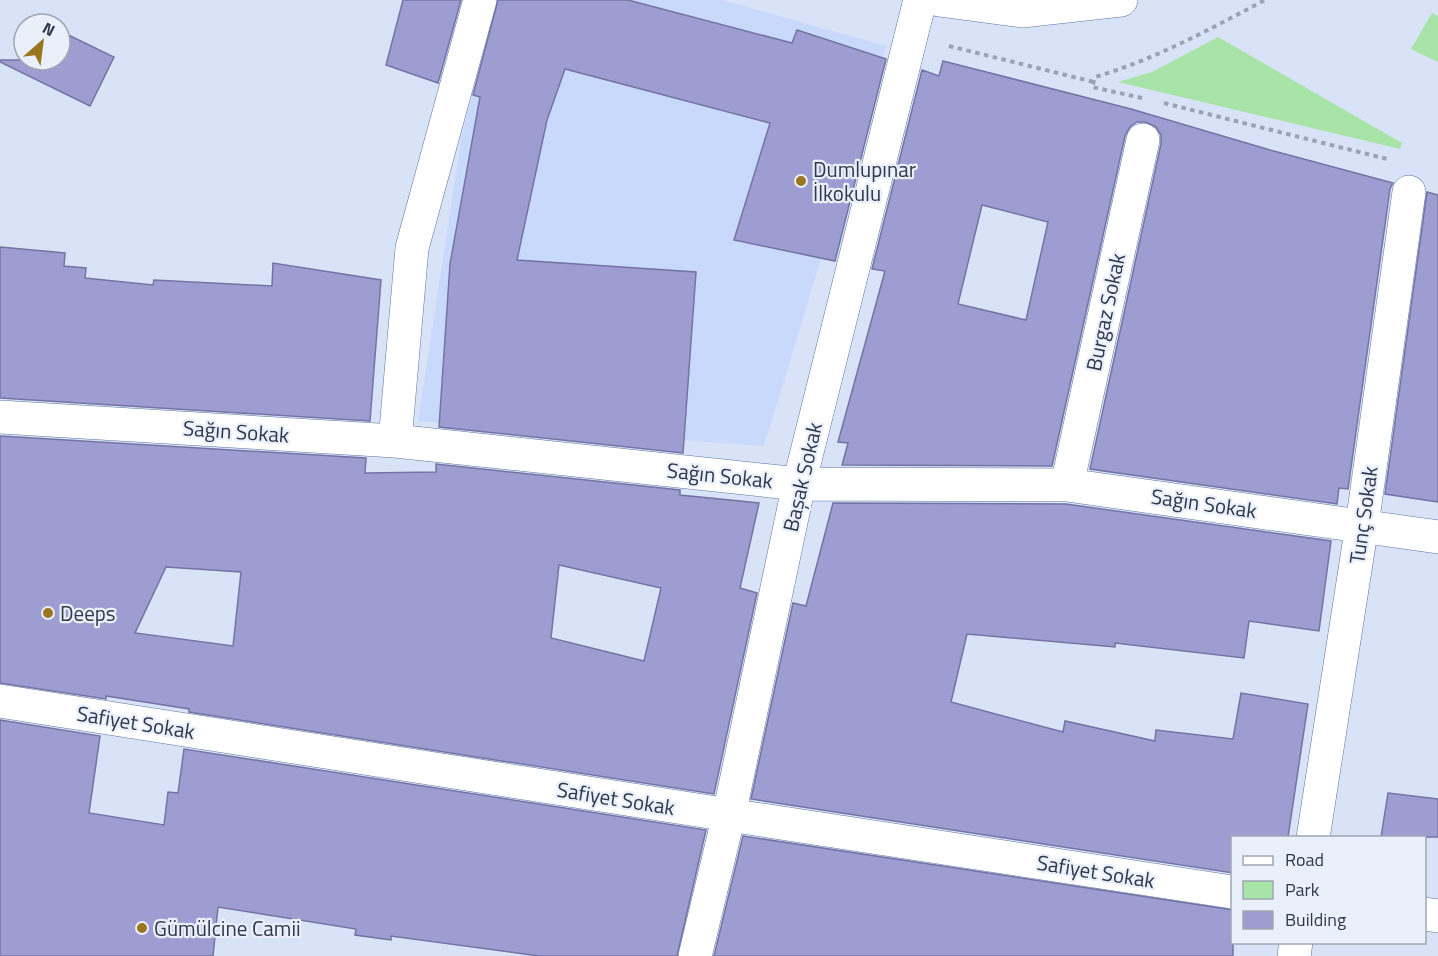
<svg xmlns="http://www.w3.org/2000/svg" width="1438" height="956" viewBox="0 0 1438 956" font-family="'Titillium Web',sans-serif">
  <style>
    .built { fill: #c8d9fc }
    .green { fill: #a8e3a7 }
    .building { fill: #9d9dd1; stroke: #7474a4; stroke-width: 1.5; fill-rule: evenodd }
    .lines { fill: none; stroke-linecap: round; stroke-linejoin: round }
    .minor-casing { stroke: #5f75a2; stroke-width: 34 }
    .primary-casing { stroke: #5f75a2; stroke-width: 34 }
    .path { stroke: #98a3b7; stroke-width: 4; stroke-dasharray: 4.5 4.5; stroke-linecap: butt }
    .minor { stroke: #fff; stroke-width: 33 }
    .primary { stroke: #fff; stroke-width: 33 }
    .poi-dot { fill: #9b7621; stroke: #eaf0fa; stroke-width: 2 }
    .labels { text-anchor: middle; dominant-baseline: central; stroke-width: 4.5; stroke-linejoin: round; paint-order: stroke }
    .poi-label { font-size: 21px; fill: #2f394d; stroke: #eaf0fa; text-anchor: start }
    .street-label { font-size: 21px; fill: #2f394d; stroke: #eaf0fa }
  </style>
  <rect width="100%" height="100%" fill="#d8e3f7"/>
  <path class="built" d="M498 0H722L886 46 764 446 418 421 462 134Z"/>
  <path class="green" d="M1432 13 1438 16V62L1411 49Z
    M1218 37 1402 143 1400 149 1118 82 1152 72Z"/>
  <path class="building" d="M403 0H461L438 83 386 65Z
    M498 0H628L792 43 797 30 886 59 835 261 734 240 770 123 565 69 547 120 517 260 696 272 683 453 439 427 450 264 480 97 473 95Z
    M60 31 114 57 90 106 0 62V60H60Z
    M943 61 1131 109 1270 150 1393 183 1390 189 1348 489 1339 488 1337 504 1090 469 1161 144V135L1156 127 1146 122H1137L1130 127 1125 136 1052 466 842 465 848 443 838 442 885 271 872 269 922 70 939 76ZM982 205 1048 222 1026 320 958 304Z
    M1427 192 1438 195V502L1385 494Z
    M0 247 65 253 64 266 86 268 85 278 153 285 154 280 272 286 273 263 381 280 370 421 0 398Z
    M0 436 366 458 365 473 436 472V464L680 490V495L759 503 740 588 757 593 714 794 189 712V709L151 703 106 696V699L0 683ZM559 565 661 588 644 661 551 638ZM166 567 241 572 233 646 135 633Z
    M833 503 1066 504 1331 541 1319 631 1249 621 1244 658 1115 643V647L967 634 951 702 1063 732 1065 721 1155 741 1156 730 1233 739 1241 693 1308 704 1288 837H1233V873L751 799 793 603 806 606Z
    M0 720 100 736 89 813 164 825 168 792 178 793 184 749 706 830 677 956H539L391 936V940L355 935 356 929 218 907 213 956H0Z
    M1388 793 1438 799V837H1381Z
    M743 836 1233 910V956H714Z"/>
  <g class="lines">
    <defs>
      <path id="minor" d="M0 417 395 441 799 484 1067 485 1438 537
        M395 441 412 248 480 0
        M1067 485 1143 140
        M0 701 729 815 1232 892
        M1313 838 1362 525 1409 192
        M1424 914 1438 916
        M695 956 729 815 799 484 920 0
        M1294 956 1296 942"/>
      <path id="primary" d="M939 0 1022 11 1121 0"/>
    </defs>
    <use href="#minor" class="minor-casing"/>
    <use href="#primary" class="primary-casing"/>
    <path class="path" d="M949 46 1094 82
      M1142 98 1092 87 1095 77C1154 60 1210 29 1265 0
      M1164 103 1387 159"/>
    <use href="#minor" class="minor"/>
    <use href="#primary" class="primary"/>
  </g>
  <g class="poi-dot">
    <circle cx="801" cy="181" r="6"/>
    <circle cx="48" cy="613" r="6"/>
    <circle cx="142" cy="928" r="6"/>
  </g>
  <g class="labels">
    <g class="poi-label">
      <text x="813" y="169">Dumlupınar<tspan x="813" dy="24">İlkokulu</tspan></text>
      <text x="60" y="613">Deeps</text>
      <text x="154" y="928">Gümülcine Camii</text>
    </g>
    <g class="street-label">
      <text transform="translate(1105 312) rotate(-78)">Burgaz Sokak</text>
      <text transform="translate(236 431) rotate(4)">Sağın Sokak</text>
      <text transform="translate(720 475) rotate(6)">Sağın Sokak</text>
      <text transform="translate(802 477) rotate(-77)">Başak Sokak</text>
      <text transform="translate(1204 503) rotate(8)">Sağın Sokak</text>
      <text transform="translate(1363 515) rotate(-82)">Tunç Sokak</text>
      <text transform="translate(136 722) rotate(9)">Safiyet Sokak</text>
      <text transform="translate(616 798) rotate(9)">Safiyet Sokak</text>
      <text transform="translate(1096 871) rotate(9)">Safiyet Sokak</text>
    </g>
  </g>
  <rect x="1231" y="836" width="195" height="108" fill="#eaf0fa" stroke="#9fa7b5" stroke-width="1.5"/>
  <rect x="1243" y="856" width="30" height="9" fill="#ffffff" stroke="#9fa7b5" stroke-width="1.5"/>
  <text x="1285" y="866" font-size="18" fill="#2f394d">Road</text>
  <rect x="1243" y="881" width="30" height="18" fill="#a8e3a7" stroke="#9fa7b5" stroke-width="1.5"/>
  <text x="1285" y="896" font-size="18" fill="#2f394d">Park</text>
  <rect x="1243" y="911" width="30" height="18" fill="#9d9dd1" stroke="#9fa7b5" stroke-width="1.5"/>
  <text x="1285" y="926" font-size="18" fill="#2f394d">Building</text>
  <g transform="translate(42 42) rotate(28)"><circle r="28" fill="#eaf0fa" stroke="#9fa7b5" stroke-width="1.5"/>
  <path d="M0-4.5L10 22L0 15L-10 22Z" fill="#9b7621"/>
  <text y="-9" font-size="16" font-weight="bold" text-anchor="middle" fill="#2f394d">N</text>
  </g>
</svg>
